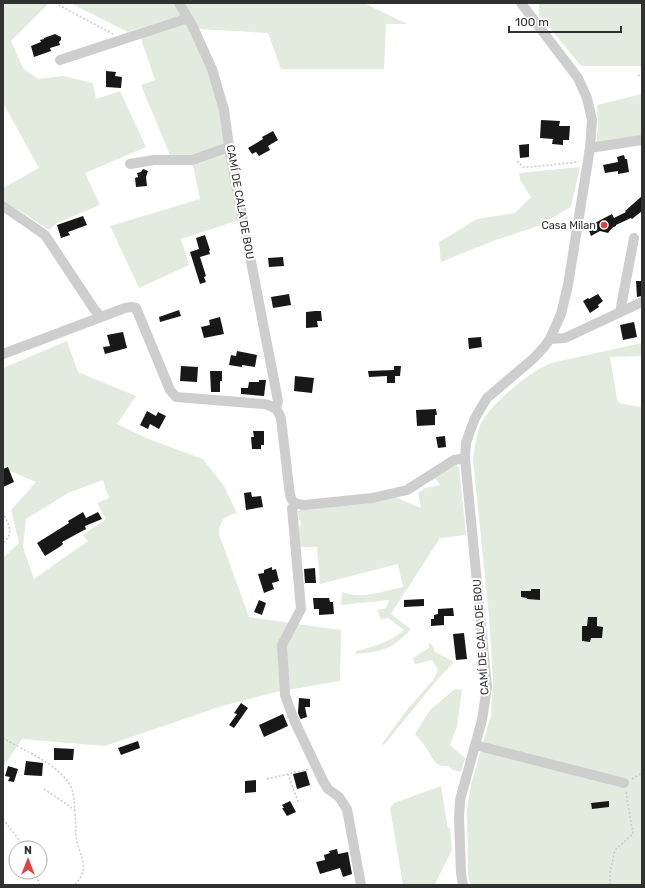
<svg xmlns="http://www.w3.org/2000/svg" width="645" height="888" viewBox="0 0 645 888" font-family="Rubik,sans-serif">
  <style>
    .green { fill: #e3eade; fill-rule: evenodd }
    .building { fill: #181818 }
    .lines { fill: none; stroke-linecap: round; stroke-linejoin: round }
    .path { stroke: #cbcbcb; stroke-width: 1.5; stroke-dasharray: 2 2; stroke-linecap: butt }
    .minor { stroke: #cecece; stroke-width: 10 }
    .poi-dot { fill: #d84544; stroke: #fff; stroke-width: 1.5 }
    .labels { text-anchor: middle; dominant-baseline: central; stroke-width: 4; stroke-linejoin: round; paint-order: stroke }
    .street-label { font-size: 11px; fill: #313131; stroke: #fff }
    .poi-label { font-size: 11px; fill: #313131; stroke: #fff; text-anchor: end }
  </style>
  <rect width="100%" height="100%" fill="#fff"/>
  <path class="green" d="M3 3H49L11 41 23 68 38 79 63 76 93 83 96 99 120 91 146 147 85 173 100 205 57 223 49 230 3 200V188L39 168 3 103Z
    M70 3H174L181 15 128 32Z
    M184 3H364L407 24H386L384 69H281L268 33 199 29Z
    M539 3H642V66H581L539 15Z
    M185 21 209 69 220 108 226 143 191 155H170L141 85 155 80 141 39 151 32Z
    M642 94V137L596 144 598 128 597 105Z
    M227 151 239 220 181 239 189 265 139 288 110 226 200 199 192 161Z
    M580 167 571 207 538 226 493 241 441 262 439 242 477 219 515 213 531 197 520 180 519 173Z
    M67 341 78 372 136 396 117 424 146 438 203 459 224 486 237 513C222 517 221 520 219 534L249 617 290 623 280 691 222 706 105 746 22 739 3 767V558L19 543 11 510 36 482 3 468V368ZM103 480 109 498 97 503 106 519 83 535 88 541 34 579 23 547 26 519 68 493Z
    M642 343V356L610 357 617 399 619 403 642 407V885H471L468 875 467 809 471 785 491 715 493 681 489 615 473 460C474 450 477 432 481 423 493 402 529 372 551 363Z
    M455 464 459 467 466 535 440 538 391 614 411 629C391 650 384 651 356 654V651C373 647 391 642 404 630L388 618 381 619 377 610 386 608 389 600 341 605 342 592C363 600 381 591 403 587L398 564 320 584 317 547H298L296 533 301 524 297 512 300 509 395 497 421 508 418 493 425 488 440 485 434 477Z
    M297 624 341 630 340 681 288 690 286 646Z
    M429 643 432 645 435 652 454 662 437 680 384 745 382 744 406 711 433 680 438 670 432 660 415 664 413 658 429 648Z
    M455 689 462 690 457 726 450 745 465 758 461 772 453 770 448 766C435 767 433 759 427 749 424 744 419 739 415 734L430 710Z
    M441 786 448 829 450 827 452 850 436 882V885H403L390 808 394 803Z"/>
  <path class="building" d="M55 34 61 37V40L59 42 60 45 50 48 51 51 34 57 31 46 41 42 40 40 44 39V38Z
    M106 71 116 72 115 76 122 77 121 88 106 87Z
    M541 120 560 121 559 126H570L569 140H563V145L552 144 553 139 540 138Z
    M273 131 278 140 268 146 270 150 259 156 256 152 252 154 248 148 263 139 262 137Z
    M529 144V157L520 158 519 145Z
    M624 155 625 159H627L629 172 618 174V171L605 173 603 165 618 162 617 157Z
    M143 169 146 170 148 171 146 177 147 186 136 187 135 178 138 177 137 173 141 172Z
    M642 196V211L632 219 631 218 616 225V226L612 228 608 233 600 231 591 236 588 228 592 226 591 225 612 214 614 218 626 212 625 211Z
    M83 216 87 225 68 232 70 235 61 238 57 225Z
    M205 235 210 250 209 251 210 254 200 257 206 276 204 277 206 282 200 284 190 252 199 249 196 238Z
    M283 257 284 266 269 267 268 258Z
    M636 281H642V296L637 297Z
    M289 294 291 305 273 308 271 297Z
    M598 294 603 301 598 305 599 307 590 313 583 301 588 298 589 299Z
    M179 310 181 316 160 322 159 317Z
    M315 311H321L322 321H317L318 327 306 328V312Z
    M220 317 224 334 204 338 201 327 210 325 209 320Z
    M634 322 637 337 623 340 620 325Z
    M123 332 127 348 105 354 103 347 110 346 107 335Z
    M481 337 482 347 469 349 468 338Z
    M237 351 257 355 255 367 242 365V367L229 365 231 355 236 356Z
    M181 366 198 367 197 382 180 381Z
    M394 366H401L400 376H395V383H387V376L369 377 368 371 394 370Z
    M210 371H222V381H220V392H211Z
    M295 376 314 378 312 393 294 391Z
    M259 380H266L264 396 241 394V388H248L249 382H259Z
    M436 409 437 415H435V425L417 426 416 410Z
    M147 411 156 416 158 412 166 416 159 429 150 424 148 429 140 425Z
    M253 431H264V445H261V449H252L251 437H254Z
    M445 436 446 447 438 448 436 437Z
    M8 467 14 482 3 487V469Z
    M251 492 252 497 261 496 263 507 246 510 244 493Z
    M83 512 86 518 98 512 102 519 85 526 86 529 62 542 63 544 61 546 45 556 37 543 69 523 68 521Z
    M272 567V570L276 569 279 581 272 583 274 589 264 593 258 574 264 573V570Z
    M315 568 316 583H305L304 569Z
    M531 589H540V600L527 599V598L521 597V591H531Z
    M313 598H329L330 602H333L334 614 319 615V609H314Z
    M424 599V606L404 607V600Z
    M259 600 266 603 262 615 254 612Z
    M453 608 454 616H444V625L431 626V619H434V615L438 614V609Z
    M588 617H597V626L603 627 602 638H591L590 642 582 641V626H587Z
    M464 633 467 659 456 660 453 634Z
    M299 698 310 699V707H305L307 717 301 719 300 718 298 713Z
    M241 703 248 708 234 728 229 725 237 714 234 713Z
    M283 714 288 726 264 737 259 725Z
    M138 741 140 748 121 755 118 748Z
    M54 748 74 749 73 760H54Z
    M26 761 43 763 42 776 24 775Z
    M8 766 18 769 14 782 8 781 10 777 5 776Z
    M306 771 310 785 297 789 293 774Z
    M256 780V792L245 793V781Z
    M290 801 296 812 287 816 282 808H284L282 805Z
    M609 801V807L592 809 591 803Z
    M337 849 338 854 348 852 352 874 343 877 340 868 320 874 316 862 325 860 324 855 330 853 329 851Z"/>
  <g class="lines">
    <path class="path" d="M55 3 113 34
      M638 76 642 73
      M517 161 523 167H530L579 162
      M3 512C8 524 15 533 3 543
      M3 738C24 751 67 767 73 793 75 804 75 816 76 827 73 842 85 856 83 871 82 876 78 881 75 885
      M267 779 288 774
      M632 779 642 773
      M44 789 75 810
      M298 802 288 774 309 769
      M3 819 25 848
      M35 872 40 885
      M610 885V872L615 850 633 834 626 792"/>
    <path class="minor" d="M179 3 193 27 212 69 224 110 230 153 278 401 276 408
      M60 60 188 18
      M590 148 642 140
      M130 164 154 160H192L229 147
      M3 206 45 235 94 309 101 317
      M620 312 634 238
      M550 339 565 338 642 302
      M3 354 125 308 131 307 136 308 170 390 176 397 264 404C274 406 278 409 281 419L290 495C292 503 296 504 304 505L372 498 407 490 454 460 465 458
      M296 504 292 508 301 609 282 645 285 695 294 720 323 781 328 789 339 797 347 809 361 885
      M475 745 624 783
      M463 885 461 873 459 817 460 800 482 720 487 687 465 458 466 443 470 431 475 418 487 398 534 358 544 347 550 339 561 314 568 285 590 148 592 120 587 98 578 78 521 3"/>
  </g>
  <circle class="poi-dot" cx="604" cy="225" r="4"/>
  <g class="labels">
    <g class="street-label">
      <text transform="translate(240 202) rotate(80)">CAMÍ DE CALA DE BOU</text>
      <text transform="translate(481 637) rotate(-94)">CAMÍ DE CALA DE BOU</text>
    </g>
    <g class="poi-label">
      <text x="596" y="225">Casa Milan</text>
    </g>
  </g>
  <rect width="645" height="888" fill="none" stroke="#313131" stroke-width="8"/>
  <g transform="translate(28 860)"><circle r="19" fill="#ffffff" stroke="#adadad"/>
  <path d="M0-3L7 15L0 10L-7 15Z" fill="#d84544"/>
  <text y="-6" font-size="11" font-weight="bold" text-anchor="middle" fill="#313131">N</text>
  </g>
  <path d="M509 26v6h112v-6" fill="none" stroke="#313131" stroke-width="2"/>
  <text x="515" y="26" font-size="12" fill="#313131" stroke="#ffffff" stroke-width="3" paint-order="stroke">100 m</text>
</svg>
